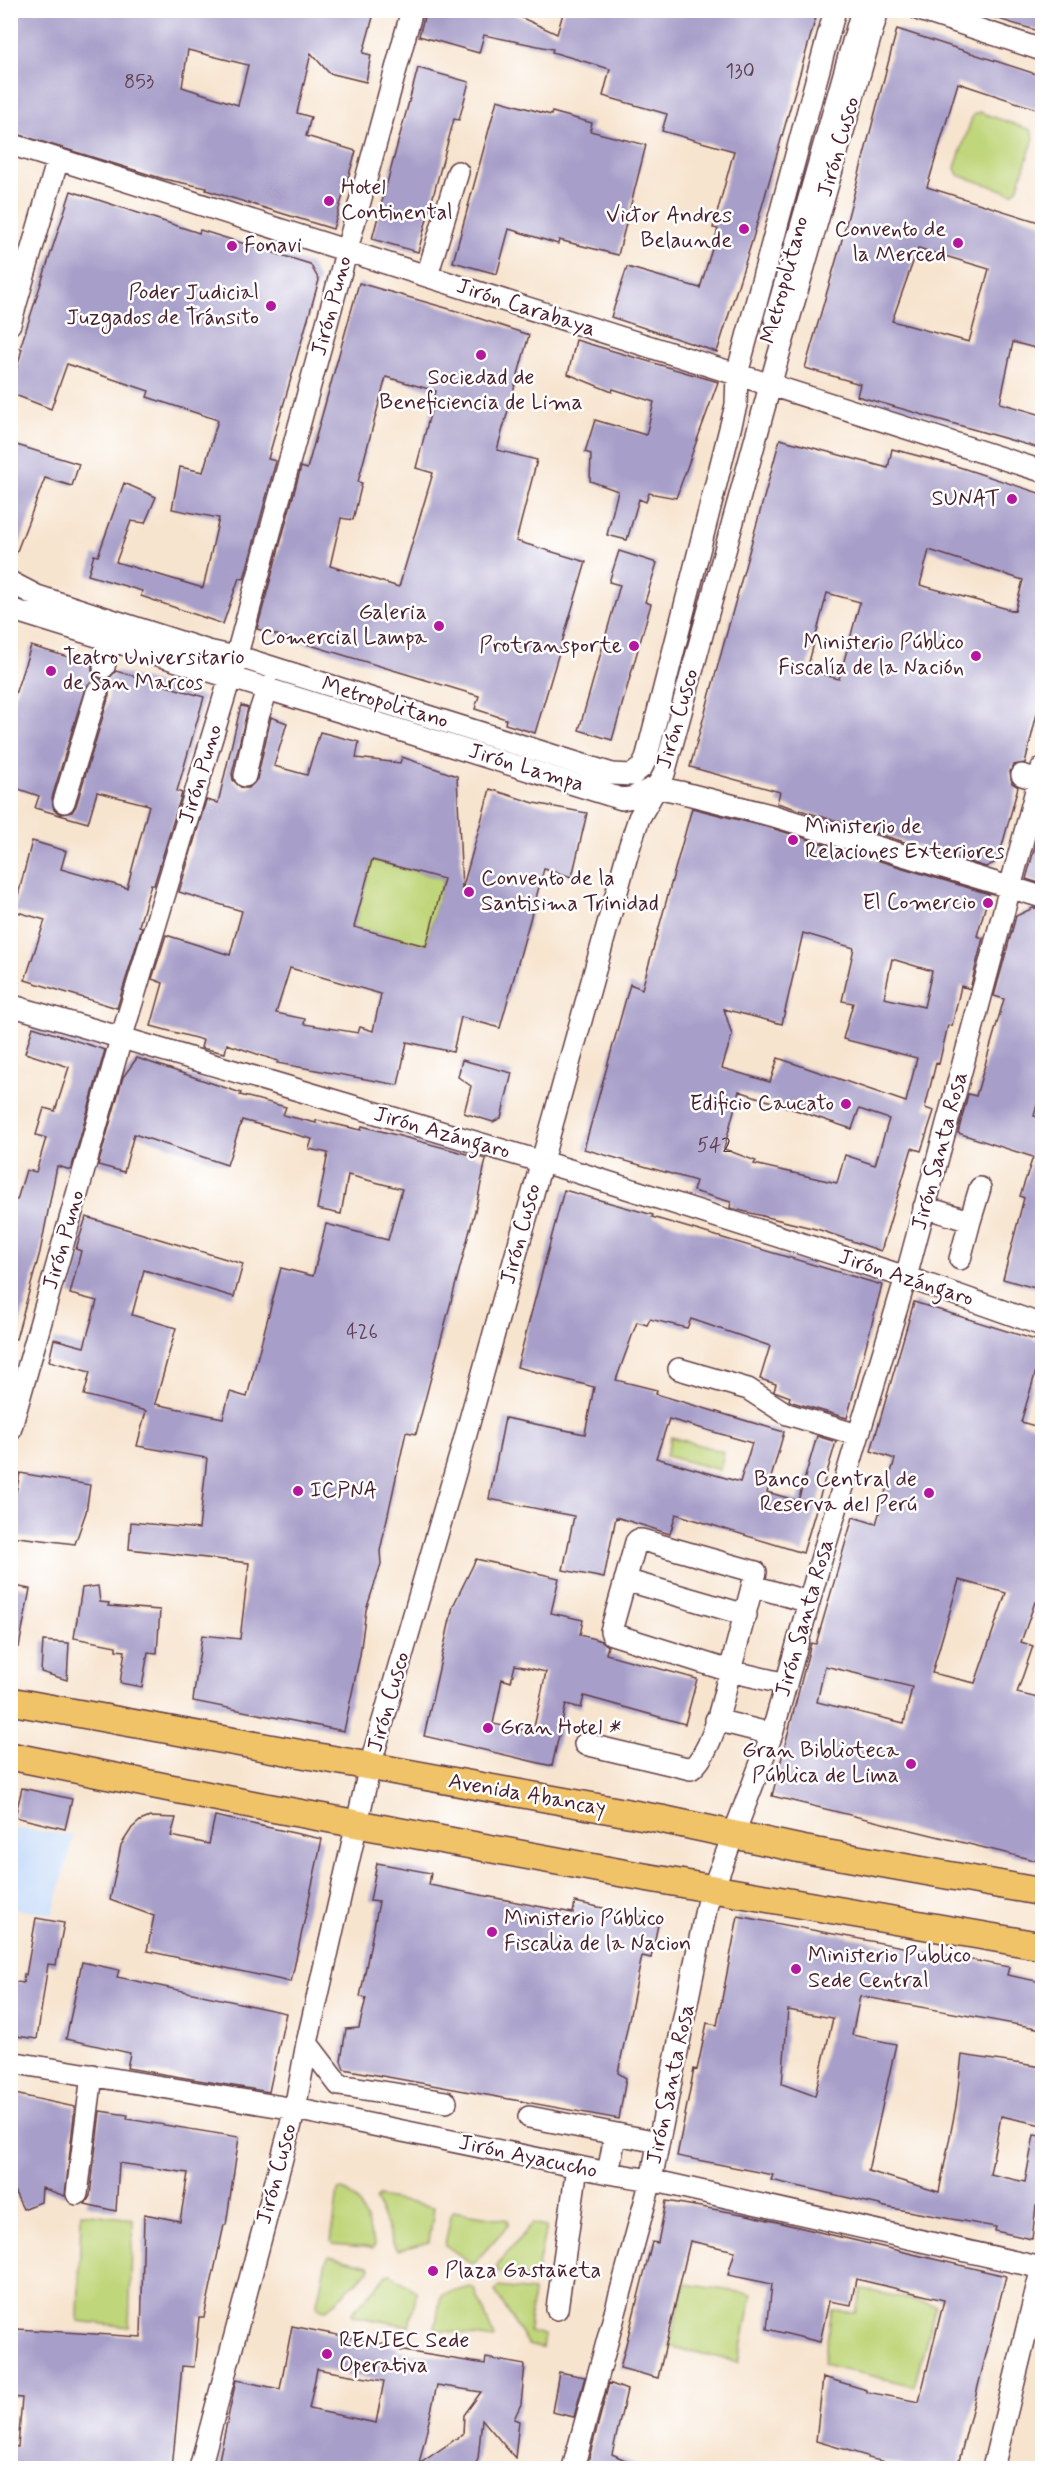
<svg xmlns="http://www.w3.org/2000/svg" width="1053" height="2479" viewBox="0 0 1053 2479" font-family="Mynerve,sans-serif">
  <style>
    .built { fill: #c8ddf9 }
    .green { fill: #c0d67a; stroke: #857a52; stroke-width: 1.5 }
    .building { fill: #a79fc9; fill-rule: evenodd }
    .lines { fill: none; stroke-linecap: round; stroke-linejoin: round }
    .minor-casing { stroke: #643d44; stroke-width: 24 }
    .major-casing { stroke: #643d44; stroke-width: 30 }
    .minor { stroke: #fff; stroke-width: 21 }
    .major { stroke: #f0c369; stroke-width: 27 }
    .poi-dot { fill: #b5179e; stroke: #fff; stroke-width: 2 }
    .labels { text-anchor: middle; dominant-baseline: central; stroke-width: 5; stroke-linejoin: round; paint-order: stroke }
    .number-label { font-size: 20px; fill: #613f52 }
    .street-label { font-size: 22px; fill: #4a1f2b; stroke: #fff }
    .poi-label { font-size: 22px; fill: #4a1f2b; stroke: #fff; text-anchor: start }
  </style>
  <rect width="100%" height="100%" fill="#fff"/>
  <filter id="ink" filterUnits="userSpaceOnUse"><feTurbulence type="fractalNoise" baseFrequency=".0167" numOctaves="2"/><feDisplacementMap in="SourceGraphic" scale="12" xChannelSelector="R" yChannelSelector="G"/><feConvolveMatrix kernelMatrix="1 2 1 2 8 2 1 2 1" color-interpolation-filters="sRGB"/></filter>
  <filter id="wash" filterUnits="userSpaceOnUse"><feTurbulence type="fractalNoise" baseFrequency=".008" numOctaves="4" result="noise"/><feDisplacementMap in="SourceGraphic" scale="24" xChannelSelector="R" yChannelSelector="G"/><feGaussianBlur stdDeviation="1.35" result="paint"/><feColorMatrix in="noise" values="0 0 0 0 0 0 0 0 0 0 0 0 0 0 0 0 0 1.4 0 .05"/><feComposite in="paint" operator="in"/></filter>
  <g filter="url(#wash)">
    <rect width="100%" height="100%" fill="#f7e4cf"/>
    <path class="built" d="M11 1828 74 1835 53 1914 11 1909Z"/>
    <path class="green" d="M979 112 1031 130 1034 138 1017 189 1012 193 958 175 955 168 973 115Z
      M372 860 444 879 426 946 354 927Z
      M671 1437 724 1452 720 1470 666 1456Z
      M342 2190C361 2194 368 2228 375 2245L373 2248 333 2244 331 2241 338 2191Z
      M379 2197 434 2207 429 2242 398 2250 395 2247 376 2200Z
      M452 2211 508 2220 509 2224 475 2262 471 2263 445 2245Z
      M81 2213 133 2219 129 2327 78 2321Z
      M532 2224 546 2227 536 2276 534 2278 499 2272 497 2270V2265Z
      M329 2256 368 2265 370 2267 369 2270 326 2310 318 2308 317 2304 326 2261Z
      M391 2274 417 2292 409 2326 354 2316 352 2313 387 2275Z
      M685 2284 752 2294 738 2362 669 2346Z
      M471 2287 475 2290 494 2337 493 2339 435 2329 441 2295Z
      M499 2287 533 2291 529 2331 544 2335 542 2348 528 2345 495 2291Z
      M862 2289 936 2305 914 2386 823 2364 832 2311 856 2312Z"/>
    <g id="blocks">
      <path class="building" d="M10 10H375L363 53 371 55 366 82 329 73 311 53 297 113 311 117 306 136 356 151 333 229 206 190 207 188 164 179 10 132ZM188 50 248 65 238 105 182 87Z
        M426 10H505L557 34 564 10H818L753 238 717 352 611 317 627 267 700 288 718 229 713 228 734 151 662 131 667 114 603 96 610 69 552 52 553 49 484 35 479 53 419 36Z
        M986 10H1042V32L985 15Z
        M897 29 1042 76V111L958 83 927 187 1042 223V350L1013 342 1000 403 1042 415V449L857 396 860 384 805 368 840 247ZM918 248 989 269 969 342 892 321Z
        M418 68 469 82 459 120 454 119 418 252 372 239Z
        M497 100 551 115 552 112 592 123 590 131 646 145 618 255 559 240 558 244 509 229 497 274 453 262Z
        M71 191 199 233 200 230 310 264 319 280 268 459 276 461 244 579 239 578 223 624 141 596 142 591 88 575 94 555 98 556 124 483 156 497 145 523 131 521 116 562 203 588 219 518 172 509 180 467 203 472 218 420 147 397 149 391 67 364 51 409 10 393 22 349 20 348Z
        M359 283 460 312 529 335 497 450 537 460 516 541 586 562 535 733 505 724 506 719 475 709 479 696 257 629 301 467 307 469ZM386 377 436 391 416 468 433 473 399 587 330 566 341 518 353 520 362 483 358 482Z
        M576 340 718 382 676 498 649 493 646 502 639 499 627 540 607 535 618 491 590 481 591 454 585 452 595 420 646 435 654 402 613 389 612 392 568 374Z
        M780 439 888 468 892 449 953 465 1042 494V693L1025 763 1014 765 1010 772 1012 783 1018 787 998 861 986 867 777 803 780 792 690 767ZM929 550 1023 580 1015 611 920 585ZM827 593 860 602 839 679 807 670Z
        M10 443 79 464 72 486 45 478 12 564Z
        M619 551 657 563 645 602 651 604 612 740 579 730 620 585 609 582Z
        M31 646 92 664V671L100 679H108L116 671 204 697 177 791 182 793 154 885 151 884 139 926 142 927 117 1008 25 980 45 920 14 911 32 841 66 851 61 869 127 888 149 805 97 792 88 823 35 808 39 796 10 786V709ZM94 680 106 683 109 689V696L76 806 72 812 61 814 54 810 52 798 85 688Z
        M241 705 248 708 232 774 233 780 242 788H249L257 779 271 717 287 723 274 766 307 775 320 732 359 742 356 758 400 763 402 757 457 776 462 890 490 789 534 803 587 813 572 877 544 869 500 1028 461 1017 453 1052 407 1042 398 1085 277 1063 278 1061 227 1044 225 1053 201 1048 203 1040 151 1026 163 983 152 979 166 935 230 955 242 911 179 892 206 800 218 803ZM372 860 444 879 426 946 354 927ZM290 968 381 994 373 1031 360 1027 358 1033 304 1024 305 1019 276 1013Z
        M692 808 771 828 989 894 977 936 983 938 970 989 961 986 952 1026 948 1025 939 1064 936 1063 925 1108 934 1111 921 1151 912 1148 881 1251 820 1230 730 1208 731 1202 693 1191 696 1181 584 1149 630 984 642 989ZM803 933 854 948 842 1001 853 1003 843 1039 917 1058 906 1102 778 1058 770 1082 722 1068 732 1035 724 1009 782 1024ZM892 959 932 971 924 1007 884 998ZM739 1091 852 1129 859 1109 889 1119 875 1165 845 1155 837 1183 754 1164 756 1161 724 1149Z
        M1039 832 1042 833V884L1026 879Z
        M1033 908 1042 909V1087L1034 1116 1042 1118V1290L1003 1279 1024 1198 1020 1196 1033 1157 958 1133 968 1094 976 1096 1004 999 994 996 1016 916Z
        M33 1027 105 1050 71 1170 57 1166 40 1252 16 1339 10 1338V1199L17 1200 26 1170 36 1172 46 1138 36 1135 44 1108 55 1111 69 1067 25 1053Z
        M137 1058 241 1093 240 1095 286 1107 283 1115 316 1123V1120L361 1130 362 1126 486 1159 476 1207 416 1434 406 1432 380 1551 381 1564 366 1610 360 1655 344 1731 193 1701 202 1635 240 1639 249 1563 129 1549 131 1522 199 1529 207 1458 137 1446 146 1411 84 1395 90 1372 49 1361 54 1339 84 1347 97 1301 70 1294 81 1251 76 1249 86 1217 243 1264 234 1297 144 1270 132 1315 176 1328 155 1404 223 1418 230 1392 247 1397 281 1268 313 1276 326 1224 388 1240 402 1189 348 1175 341 1214 317 1209 328 1153 309 1149 312 1139 242 1120 227 1165 134 1134 124 1172 98 1165 123 1077Z
        M462 1060 512 1073 501 1118 493 1122 464 1113 471 1086 458 1077Z
        M564 1190 639 1211 653 1215 652 1217 882 1285 847 1418 792 1402 789 1400 790 1397 774 1391 776 1384 760 1379 770 1346 691 1319 687 1328 650 1319 647 1325 637 1322 616 1380 657 1390 656 1394 784 1432 767 1492 798 1501 817 1436 836 1442 803 1553 676 1514 670 1534 616 1517 604 1578 563 1570 574 1516 489 1499 505 1418 585 1434 594 1387 517 1367ZM669 1419 752 1443 740 1482 656 1458Z
        M914 1302 1042 1342V1373L1036 1371 1021 1422 1042 1428V1604L1035 1602 1021 1642 1033 1646 1017 1693 1042 1699V1776L1036 1804 1042 1806V1862L772 1796 811 1643 816 1644 853 1517 876 1524 895 1459 871 1451ZM959 1580 1006 1593 975 1683 932 1673ZM825 1666 912 1687 904 1723 817 1702Z
        M20 1473 90 1485 86 1512 75 1544 10 1536V1506L13 1507Z
        M476 1559 559 1578 551 1613 583 1620 580 1635 602 1641 608 1646 606 1654 697 1679 685 1724 584 1696 581 1708 566 1704 552 1766 424 1736 453 1606ZM515 1665 546 1672 533 1732 493 1724 502 1679 511 1682Z
        M10 1585 30 1589 19 1647 10 1646Z
        M98 1586 100 1602 109 1603 108 1606 160 1610 157 1653 148 1652 142 1687 120 1683 125 1651 116 1650V1646L74 1638 82 1588Z
        M43 1641 69 1643 67 1680 41 1672Z
        M22 1788 72 1799 65 1829 15 1817Z
        M215 1816 322 1839 291 1982 147 1951 154 1916 110 1900 121 1845 132 1828 140 1821 150 1817 176 1818 171 1836 209 1844Z
        M377 1863 431 1873 429 1885 573 1913 575 1902 659 1920 651 1958 642 1956 618 2073 626 2078 619 2119 344 2069 341 2061 346 2029 359 2028 366 1998 360 1997 379 1902 370 1901Z
        M738 1916 1009 1967 1007 1975 1042 1982V2029L860 1996 852 2035 896 2044 868 2171 939 2192 956 2106 962 2055 1042 2067V2125L1001 2116 990 2174 1025 2182 1034 2135 1042 2136V2207L1036 2206 1032 2239 995 2231 996 2227 880 2206V2205L771 2180 773 2175 677 2156 694 2069 697 2070 707 2023 717 2025ZM788 2010 833 2018 815 2096 782 2084Z
        M36 1918 64 1923 56 1965 48 1964 37 2039 10 2035V1981L23 1983 24 1974 26 1975Z
        M82 1962 119 1970 117 1977 286 2013 269 2092 127 2068 130 2053 66 2039Z
        M10 2093 75 2107 65 2196 42 2188 41 2202 23 2209 10 2182Z
        M100 2111 128 2115 127 2119 239 2137 226 2225H224L204 2317H199L194 2367 182 2366 172 2469H10V2446L18 2447 22 2398 10 2397V2372H15L17 2329 141 2337 144 2214 180 2221 188 2173 119 2163 116 2211 85 2204 90 2196Z
        M666 2201 747 2215 1006 2276 957 2469H919L867 2458V2456L816 2441 823 2377 867 2390V2392L919 2402 944 2300 856 2279 851 2305 829 2301 820 2342 767 2329 772 2284 728 2275 735 2251 690 2241 658 2378 620 2368 652 2242 658 2243Z
        M292 2326 398 2347V2350L485 2364 486 2358 525 2365 521 2404 514 2419 519 2421 515 2458 482 2419 478 2459 473 2469H217L236 2380 280 2389ZM317 2369 384 2381 376 2423 309 2409ZM437 2385 481 2392 464 2415 463 2434 419 2464Z
        M559 2372 585 2377 574 2417 552 2412Z
        M609 2383 627 2390 612 2454 645 2469H586Z"/>
    </g>
  </g>
  <g filter="url(#ink)">
    <use href="#blocks" fill-opacity="0" stroke="#643d44" stroke-width="1.5"/>
    <g class="lines">
      <defs>
        <path id="minor" d="M920 10 1042 50
          M10 144 1042 471
          M427 276 458 172
          M775 319 862 10
          M10 324 58 159
          M10 582 37 596 208 651 249 660 612 774 632 775 642 767 646 759 736 405 737 374 835 10
          M10 609 622 799 634 797 655 787 680 792 774 816 1042 897
          M104 667 111 639
          M1022 775 1039 780
          M245 776 257 720 268 687
          M64 802 97 692
          M10 1005 573 1171 906 1277 1042 1325
          M924 1207 970 1221 980 1188
          M960 1259 970 1221
          M679 1369 748 1389 787 1414 858 1435
          M10 1431 121 1039 236 658 412 10
          M638 1540H642L756 1572 730 1671 612 1634 611 1631 636 1542Z
          M625 1580 746 1615
          M753 1586 809 1602
          M716 1720 772 1734
          M585 1744 691 1769C714 1750 722 1700 730 1671L786 1684
          M307 2043 339 2085 446 2102
          M10 2062 295 2109 608 2173 651 2180 1042 2268
          M529 2117 658 2142
          M608 2173 615 2136
          M77 2194 92 2075
          M557 2309 577 2167
          M200 2468 295 2109 307 2043 370 1766 461 1452 629 848 639 818 664 774 776 364 878 10
          M573 2468 651 2180 707 1904 772 1734 818 1570 906 1277 1042 768
          M993 2468 1042 2267"/>
        <path id="major" d="M10 1701 661 1819 801 1849 1042 1892
          M10 1756 255 1805 633 1875 1042 1946"/>
      </defs>
      <use href="#minor" class="minor-casing"/>
      <use href="#major" class="major-casing"/>
      <use href="#minor" class="minor"/>
      <use href="#major" class="major"/>
    </g>
  </g>
  <g class="poi-dot">
    <circle cx="329" cy="201" r="6"/>
    <circle cx="744" cy="229" r="6"/>
    <circle cx="958" cy="243" r="6"/>
    <circle cx="232" cy="246" r="6"/>
    <circle cx="271" cy="306" r="6"/>
    <circle cx="481" cy="355" r="6"/>
    <circle cx="1012" cy="499" r="6"/>
    <circle cx="439" cy="626" r="6"/>
    <circle cx="634" cy="646" r="6"/>
    <circle cx="976" cy="656" r="6"/>
    <circle cx="51" cy="671" r="6"/>
    <circle cx="793" cy="840" r="6"/>
    <circle cx="469" cy="892" r="6"/>
    <circle cx="988" cy="903" r="6"/>
    <circle cx="846" cy="1104" r="6"/>
    <circle cx="298" cy="1491" r="6"/>
    <circle cx="929" cy="1493" r="6"/>
    <circle cx="488" cy="1728" r="6"/>
    <circle cx="911" cy="1764" r="6"/>
    <circle cx="492" cy="1932" r="6"/>
    <circle cx="796" cy="1969" r="6"/>
    <circle cx="433" cy="2271" r="6"/>
    <circle cx="327" cy="2354" r="6"/>
  </g>
  <g class="labels">
    <g class="number-label">
      <text x="740" y="71">130</text>
      <text x="139" y="82">853</text>
      <text x="715" y="1145">542</text>
      <text x="362" y="1332">426</text>
    </g>
    <g class="street-label">
      <text transform="translate(839 147) rotate(-74)">Jirón Cusco</text>
      <text transform="translate(785 280) rotate(-75)">Metropolitano</text>
      <text transform="translate(332 306) rotate(-75)">Jirón Puno</text>
      <text transform="translate(526 308) rotate(18)">Jirón Carabaya</text>
      <text transform="translate(385 703) rotate(17)">Metropolitano</text>
      <text transform="translate(678 719) rotate(-74)">Jirón Cusco</text>
      <text transform="translate(526 768) rotate(17)">Jirón Lampa</text>
      <text transform="translate(201 774) rotate(-73)">Jirón Puno</text>
      <text transform="translate(442 1133) rotate(16)">Jirón Azángaro</text>
      <text transform="translate(940 1151) rotate(-75)">Jirón Santa Rosa</text>
      <text transform="translate(521 1234) rotate(-75)">Jirón Cusco</text>
      <text transform="translate(64 1240) rotate(-74)">Jirón Puno</text>
      <text transform="translate(906 1278) rotate(18)">Jirón Azángaro</text>
      <text transform="translate(805 1618) rotate(-74)">Jirón Santa Rosa</text>
      <text transform="translate(389 1702) rotate(-74)">Jirón Cusco</text>
      <text transform="translate(527 1795) rotate(10)">Avenida Abancay</text>
      <text transform="translate(671 2084) rotate(-78)">Jirón Santa Rosa</text>
      <text transform="translate(528 2157) rotate(12)">Jirón Ayacucho</text>
      <text transform="translate(277 2174) rotate(-75)">Jirón Cusco</text>
    </g>
    <g class="poi-label">
      <text x="341" y="188">Hotel<tspan x="341" dy="25">Continental</tspan></text>
      <text x="732" y="216" text-anchor="end">Victor Andres<tspan x="732" dy="25">Belaunde</tspan></text>
      <text x="946" y="230" text-anchor="end">Convento de<tspan x="946" dy="25">la Merced</tspan></text>
      <text x="244" y="246">Fonavi</text>
      <text x="259" y="293" text-anchor="end">Poder Judicial<tspan x="259" dy="25">Juzgados de Tránsito</tspan></text>
      <text x="481" y="378" text-anchor="middle">Sociedad de<tspan x="481" dy="25">Beneficiencia de Lima</tspan></text>
      <text x="1000" y="499" text-anchor="end">SUNAT</text>
      <text x="427" y="613" text-anchor="end">Galeria<tspan x="427" dy="25">Comercial Lampa</tspan></text>
      <text x="964" y="643" text-anchor="end">Ministerio Público<tspan x="964" dy="25">Fiscalía de la Nación</tspan></text>
      <text x="622" y="646" text-anchor="end">Protransporte</text>
      <text x="63" y="658">Teatro Universitario<tspan x="63" dy="25">de San Marcos</tspan></text>
      <text x="805" y="827">Ministerio de<tspan x="805" dy="25">Relaciones Exteriores</tspan></text>
      <text x="481" y="879">Convento de la<tspan x="481" dy="25">Santisima Trinidad</tspan></text>
      <text x="976" y="903" text-anchor="end">El Comercio</text>
      <text x="834" y="1104" text-anchor="end">Edificio Caucato</text>
      <text x="917" y="1480" text-anchor="end">Banco Central de<tspan x="917" dy="25">Reserva del Perú</tspan></text>
      <text x="310" y="1491">ICPNA</text>
      <text x="500" y="1728">Gran Hotel *</text>
      <text x="899" y="1751" text-anchor="end">Gran Biblioteca<tspan x="899" dy="25">Pública de Lima</tspan></text>
      <text x="504" y="1919">Ministerio Público<tspan x="504" dy="25">Fiscalia de la Nacion</tspan></text>
      <text x="808" y="1956">Ministerio Publico<tspan x="808" dy="25">Sede Central</tspan></text>
      <text x="445" y="2271">Plaza Gastañeta</text>
      <text x="339" y="2341">RENIEC Sede<tspan x="339" dy="25">Operativa</tspan></text>
    </g>
  </g>
  <rect width="1053" height="2479" fill="none" stroke="#fff" stroke-width="36"/>
</svg>
